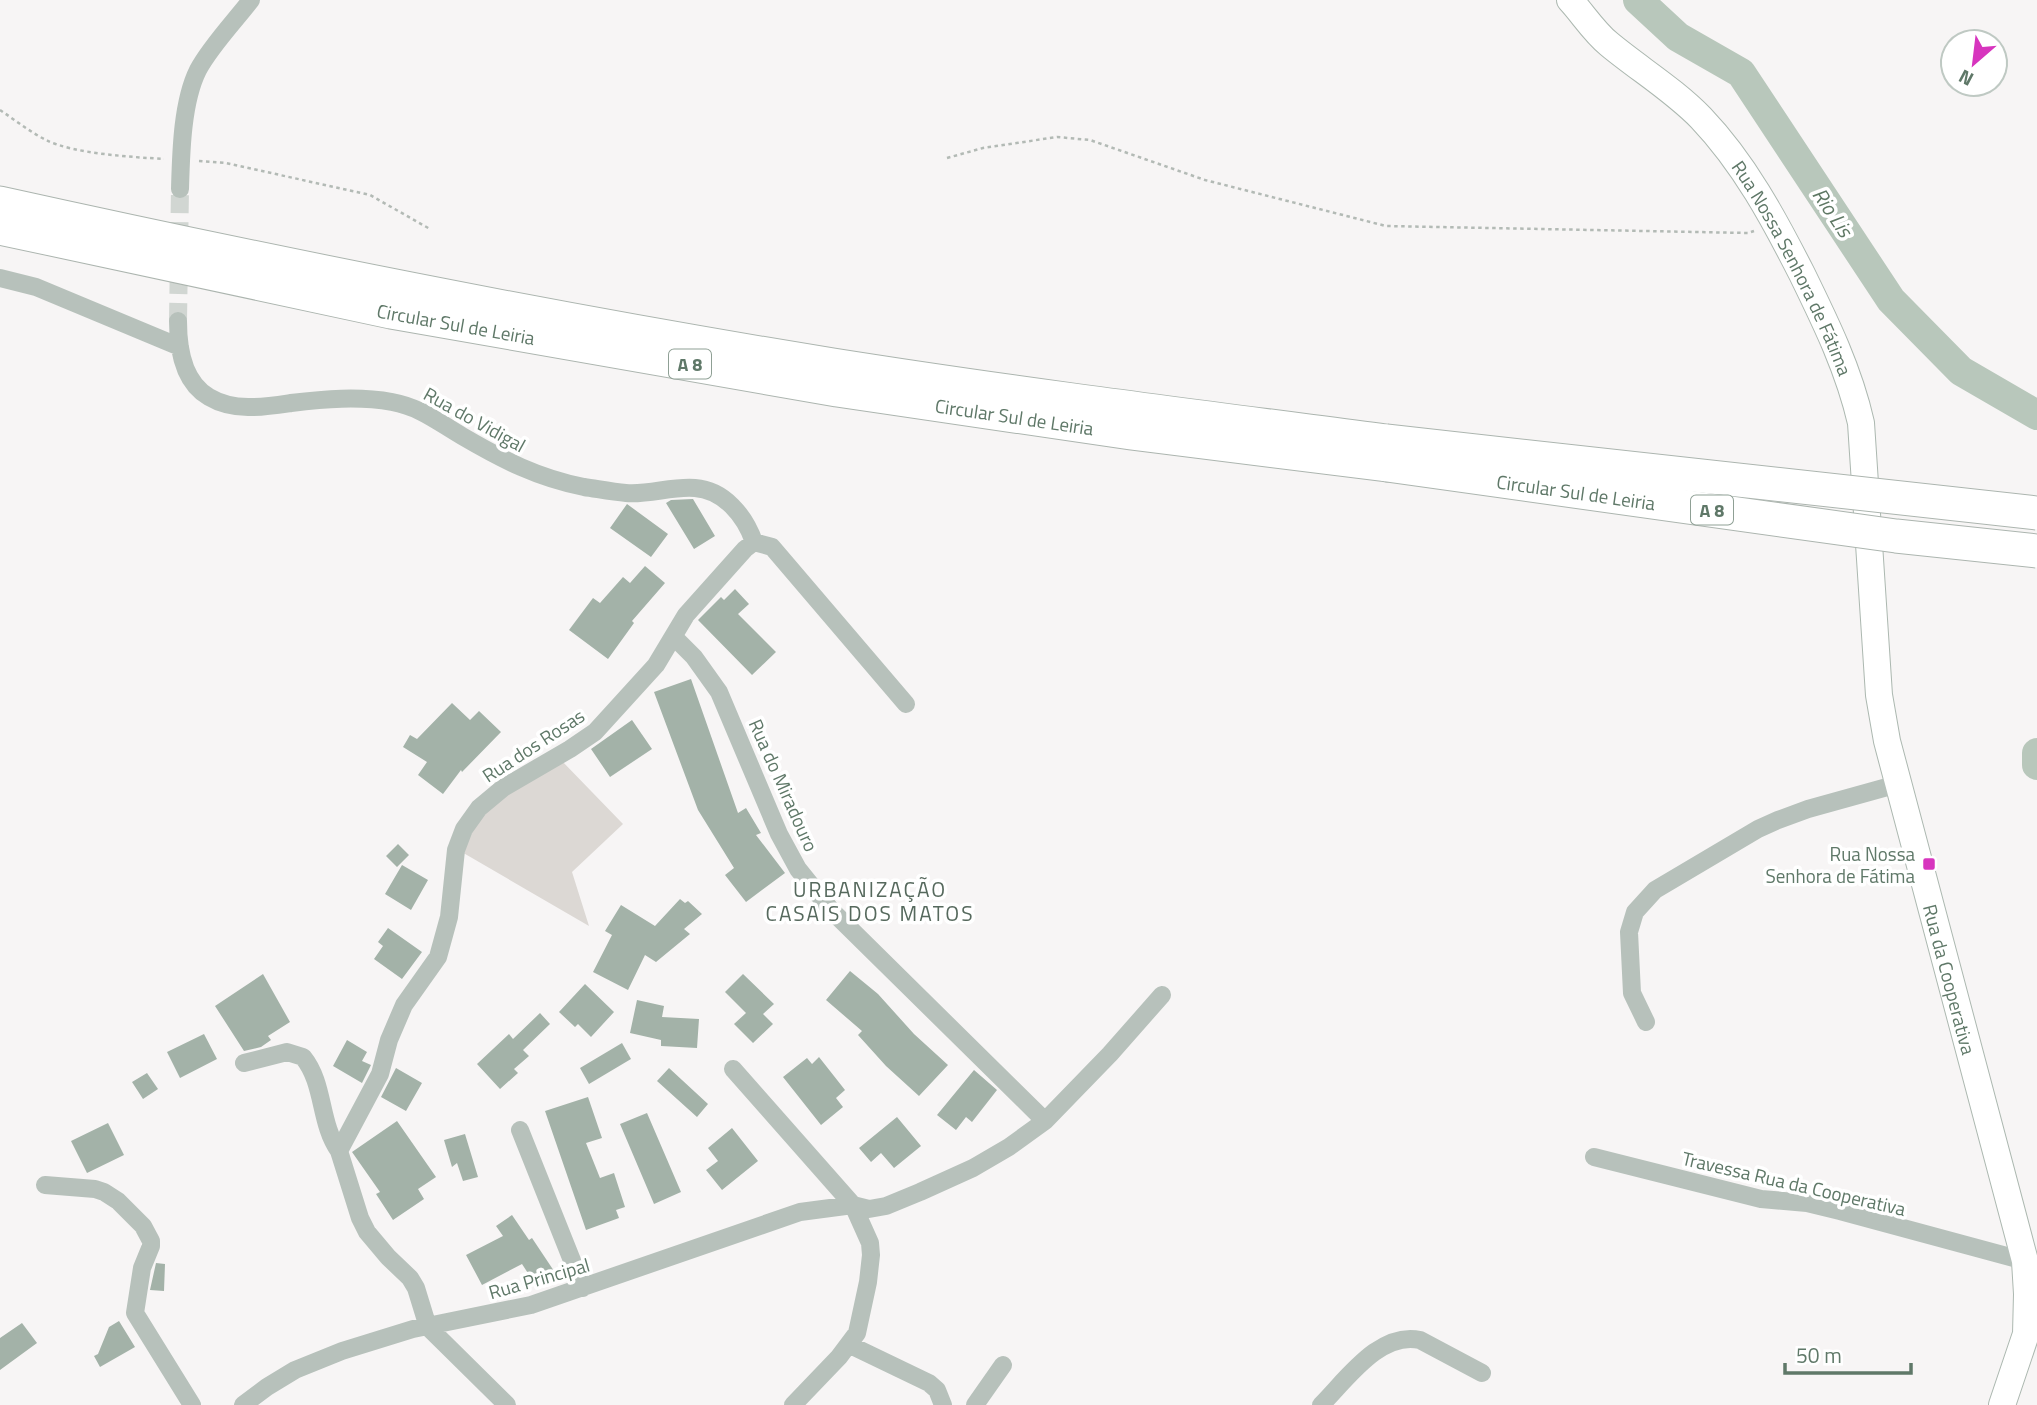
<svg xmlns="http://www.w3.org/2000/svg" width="2037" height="1405" viewBox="0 0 2037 1405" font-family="'Titillium Web',sans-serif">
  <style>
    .green { fill: #dcd8d4 }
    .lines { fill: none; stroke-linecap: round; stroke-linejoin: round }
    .river { stroke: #b8c7bb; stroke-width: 30 }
    .building { fill: #a3b2a8 }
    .street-tunnel { stroke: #d1d6d2; stroke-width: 18; stroke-dasharray: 18 9; stroke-linecap: butt }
    .secondary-casing { stroke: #acb8b0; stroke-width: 28 }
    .highway-casing { stroke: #acb5af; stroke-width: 35 }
    .path { stroke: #b3bab5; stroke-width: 2.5; stroke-dasharray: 3.5 3.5; stroke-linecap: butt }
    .street { stroke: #b7c1bb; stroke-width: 18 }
    .secondary { stroke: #fff; stroke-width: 26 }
    .highway { stroke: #fff; stroke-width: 33 }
    .highway-bridge-casing { stroke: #acb5af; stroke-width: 35; stroke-linecap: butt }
    .highway-bridge { stroke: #fff; stroke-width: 33 }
    .poi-dot { fill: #d735be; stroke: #fff; stroke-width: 2.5 }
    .labels { text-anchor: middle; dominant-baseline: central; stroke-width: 7; stroke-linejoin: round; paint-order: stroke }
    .shield { fill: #fff; stroke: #8fa095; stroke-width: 2 }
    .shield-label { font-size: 18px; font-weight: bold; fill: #5f7868 }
    .street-label { font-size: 19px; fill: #5f7868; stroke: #fff }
    .poi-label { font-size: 19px; fill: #5f7868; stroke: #fff; text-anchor: end }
    .water-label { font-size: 21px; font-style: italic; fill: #5f7864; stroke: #fff }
    .neighbourhood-label { font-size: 21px; letter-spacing: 2px; fill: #56695d; stroke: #fff }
  </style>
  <rect width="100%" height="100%" fill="#f7f5f5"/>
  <path class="green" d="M560 759 623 824 572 872 589 926 460 851 482 810Z"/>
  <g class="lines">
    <path class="river" d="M1638 0 1678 37 1741 73 1891 300 1961 371 2037 415
      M2037 753V765"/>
  </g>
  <path class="building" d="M693 499 715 536 694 549 666 503 671 500Z
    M627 504 668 534 651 557 610 528Z
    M645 566 665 583 632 621 634 623 608 659 569 630 593 598 600 603 623 577 630 583Z
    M735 589 749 604 738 614 776 652 752 675 698 620 721 597 724 600Z
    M691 679 738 813 746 808 761 833 756 835 785 873 746 902 725 875 734 868 698 810 654 692Z
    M452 703 470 720 479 711 501 732 462 772 461 770 443 794 418 775 427 762 403 747 410 735 417 739Z
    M632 720 652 749 610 777 591 749Z
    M398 844 409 855 397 867 386 856Z
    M402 865 428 880 411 910 385 894Z
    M680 899 685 903 688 901 702 914 684 929 690 934 656 962 645 955 628 990 593 972 612 935 605 931 621 905 655 926Z
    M388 928 422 952 402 979 374 959 383 946 378 942Z
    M850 971 878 994 914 1034 948 1065 919 1096 886 1066 858 1035 862 1031 826 1000Z
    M263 974 290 1022 268 1036 271 1040 261 1047 244 1051 215 1006Z
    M743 974 774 1004 763 1014 773 1024 753 1043 734 1024 746 1013 725 992Z
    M585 984 614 1012 591 1037 578 1024 575 1027 559 1012Z
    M637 1000 664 1006 662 1017 699 1019 697 1048 661 1046V1040L630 1033Z
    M540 1013 550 1024 523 1050 529 1056 514 1069 518 1073 500 1089 477 1064 509 1034 513 1039Z
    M204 1034 217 1059 180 1078 167 1052Z
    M347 1040 367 1052 362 1061 371 1065 362 1083 333 1066Z
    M622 1043 631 1059 589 1084 580 1068Z
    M819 1057 845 1090 836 1098 843 1107 821 1125 783 1077 807 1058 812 1064Z
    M396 1068 422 1083 406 1111 381 1097Z
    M669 1068 708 1104 697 1117 657 1081Z
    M974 1070 997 1090 972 1122 966 1117 956 1130 937 1115Z
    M147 1073 158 1089 143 1099 132 1082Z
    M588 1097 602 1138 586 1143 600 1178 614 1173 625 1207 616 1210 619 1218 586 1230 545 1111Z
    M647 1113 681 1192 654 1204 620 1124Z
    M897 1117 921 1146 894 1168 881 1153 871 1162 859 1148Z
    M397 1121 436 1177 418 1189 424 1199 393 1220 376 1194 380 1192 352 1152Z
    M108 1123 124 1155 87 1173 71 1141Z
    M732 1128 758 1161 722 1190 706 1170 718 1161 708 1148Z
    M465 1134 478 1177 463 1181 457 1163 452 1167 444 1140Z
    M512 1215 529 1240 532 1238 556 1274 537 1287 522 1264 482 1285 466 1255 503 1236 496 1226Z
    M156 1263 165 1264 164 1291 150 1290Z
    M119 1321 135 1347 100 1367 94 1356 98 1354 109 1327Z
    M22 1323 37 1343 0 1370V1338Z"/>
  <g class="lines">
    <path class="street-tunnel" d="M178 321 180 189"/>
    <defs>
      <g id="secondary">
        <path id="s1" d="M1570 0C1583 14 1594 32 1609 44 1639 69 1674 90 1701 118 1744 163 1774 219 1802 274 1826 323 1849 370 1861 423L1879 695 1887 741 2025 1261 2027 1294 2026 1334 2002 1405"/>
      </g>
      <g id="highway">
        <path d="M0 203C276 264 553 320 833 365 1016 394 1201 417 1386 441"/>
        <path id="s2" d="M0 228 391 312 837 390 1131 433 1387 465"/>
      </g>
    </defs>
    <use href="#secondary" class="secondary-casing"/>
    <use href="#highway" class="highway-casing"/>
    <path class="path" d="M0 110C15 120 30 132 46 140 74 154 133 157 164 159
      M947 158 983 148 1057 137 1090 140 1205 180 1386 226 1748 233 1754 231
      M199 161 226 163 370 195 430 229"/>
    <path class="street" d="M180 189C181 153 182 102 198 70 210 47 234 22 251 0
      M0 278 36 287 180 347
      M178 321C178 348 183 382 209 397 234 412 264 407 291 403 324 399 359 396 392 402 420 407 438 422 462 436 503 460 538 478 584 487 598 489 612 492 626 493 649 495 672 486 695 488 724 490 745 516 754 542
      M674 637 694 657 719 692 779 834 798 869 831 910 1045 1121
      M1646 1022 1632 993 1629 932 1635 912 1655 890 1758 829 1778 820 1808 809 1898 784
      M244 1063 287 1052 303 1057C325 1084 319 1123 339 1151
      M733 1069 853 1205 870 1243 871 1255 868 1282 857 1333 839 1357 793 1405
      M520 1130 583 1288
      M1594 1157 1761 1199 1807 1203 1840 1211 2025 1261
      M45 1185 95 1189 104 1192 118 1201 143 1226 151 1241V1246L142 1268 135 1313 192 1405
      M850 1345 929 1383 937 1390 943 1405
      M243 1405 267 1387 295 1370 342 1351 413 1329 531 1305 800 1212 853 1205 869 1209 886 1206 920 1192 973 1168 1009 1147 1045 1121 1110 1054 1162 995
      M507 1405 428 1327 416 1288 410 1278 388 1257 367 1232 360 1218 339 1151 380 1074 389 1040 404 1005 438 957 449 917 456 850 464 829 479 808 503 788 570 749 595 732 656 665 686 615 745 549 754 542 772 547 906 704
      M975 1405 1003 1365
      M1321 1405C1347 1379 1380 1331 1420 1340L1482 1373"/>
    <use href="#secondary" class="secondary"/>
    <use href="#highway" class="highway"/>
    <defs>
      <g id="highway-bridge">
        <path d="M1386 441 2037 513"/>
        <path id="s3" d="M1387 465 1896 536 2037 551"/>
      </g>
    </defs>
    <use href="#highway-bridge" class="highway-bridge-casing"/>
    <use href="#highway-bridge" class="highway-bridge"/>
  </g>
  <rect class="poi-dot" x="1922" y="857" width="14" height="14" rx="3.5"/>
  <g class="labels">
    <g class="shield">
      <rect x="669" y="349.5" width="42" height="29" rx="5"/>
      <rect x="1691" y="495.5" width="42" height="29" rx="5"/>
    </g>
    <g class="shield-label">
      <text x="690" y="364">A 8</text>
      <text x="1712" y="510">A 8</text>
    </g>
    <g class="street-label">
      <text stroke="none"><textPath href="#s1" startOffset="354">Rua Nossa Senhora de Fátima</textPath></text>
      <text stroke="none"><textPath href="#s2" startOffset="466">Circular Sul de Leiria</textPath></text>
      <text stroke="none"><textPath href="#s2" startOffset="1032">Circular Sul de Leiria</textPath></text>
      <text transform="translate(475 419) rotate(29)">Rua do Vidigal</text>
      <text stroke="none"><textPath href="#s3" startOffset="191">Circular Sul de Leiria</textPath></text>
      <text transform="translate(533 745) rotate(-33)">Rua dos Rosas</text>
      <text transform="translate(784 785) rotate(66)">Rua do Miradouro</text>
      <text stroke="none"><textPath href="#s1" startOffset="1090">Rua da Cooperativa</textPath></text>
      <text transform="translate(1794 1183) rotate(13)">Travessa Rua da Cooperativa</text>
      <text transform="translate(539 1278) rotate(-16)">Rua Principal</text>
    </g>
    <g class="poi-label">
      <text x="1915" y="853">Rua Nossa<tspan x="1915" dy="22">Senhora de Fátima</tspan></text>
    </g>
    <g class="water-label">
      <text transform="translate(1833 212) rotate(56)">Rio Lis</text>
    </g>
    <g class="neighbourhood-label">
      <text x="870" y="889">URBANIZAÇÃO<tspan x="870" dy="24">CASAIS DOS MATOS</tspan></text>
    </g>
  </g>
  <g transform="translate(1974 63) rotate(208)"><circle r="33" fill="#ffffff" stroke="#bfc9c3" stroke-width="2"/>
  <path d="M0-5L12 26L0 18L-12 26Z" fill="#d735be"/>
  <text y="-10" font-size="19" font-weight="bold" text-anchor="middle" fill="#5f7868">N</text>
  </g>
  <path d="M1785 1363v10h126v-10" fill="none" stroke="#5f7868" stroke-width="3.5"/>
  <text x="1796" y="1363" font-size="21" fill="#5f7868" stroke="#ffffff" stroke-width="5" paint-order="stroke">50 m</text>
</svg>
